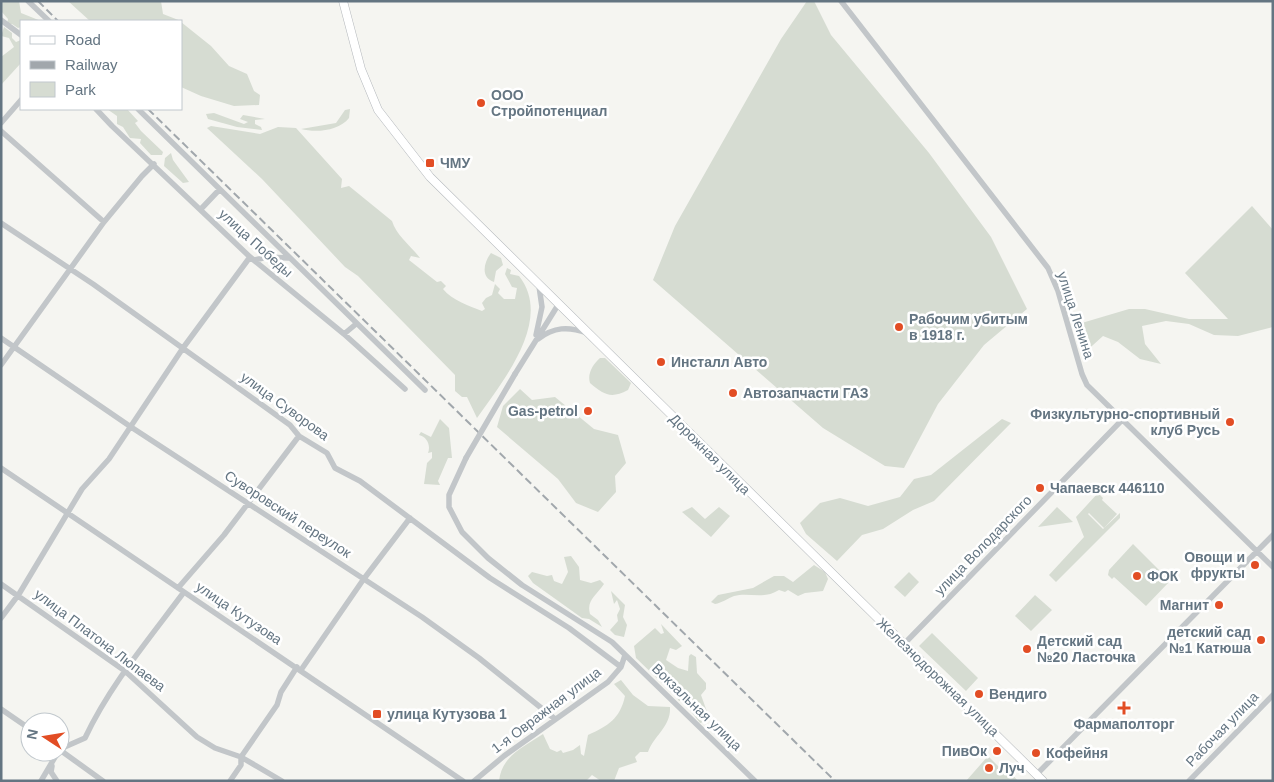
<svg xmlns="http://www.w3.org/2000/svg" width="1274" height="782" viewBox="0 0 1274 782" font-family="Helvetica,sans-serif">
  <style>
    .green { fill: #d6dcd2 }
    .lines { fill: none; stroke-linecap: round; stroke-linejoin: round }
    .major-casing { stroke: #b5b9bd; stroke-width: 9 }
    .minor { stroke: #c2c6c9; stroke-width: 5.5 }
    .major { stroke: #fff; stroke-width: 8 }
    .rail { stroke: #a1a7ac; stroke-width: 2; stroke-dasharray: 8 4; stroke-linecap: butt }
    .minor-bridge { stroke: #c2c6c9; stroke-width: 5.5 }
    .poi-dot { fill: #e24d24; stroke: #fff; stroke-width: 2 }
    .labels { text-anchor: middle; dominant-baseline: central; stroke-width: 5; stroke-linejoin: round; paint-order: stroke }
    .poi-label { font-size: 14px; font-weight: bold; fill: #647582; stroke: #fff; text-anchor: start }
    .street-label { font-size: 14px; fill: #647582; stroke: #fff }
  </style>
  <rect width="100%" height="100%" fill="#f5f5f1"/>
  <path class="green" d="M1 1H19L21 13 41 21H21V27L18 28 12 24H7L8 19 1 11Z
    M68 1H161L163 14 181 21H90Z
    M807 1H814L831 35 929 153 991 237 1027 309 984 345 938 404 904 468 885 466 823 428 653 280 675 226 781 39Z
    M181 22 211 46 229 66 247 74 254 91 260 95 259 105 234 106 201 96 181 87Z
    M4 27 12 33V38L16 42 21 40V63L1 85V57L14 47 9 38 1 36Z
    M107 109H127L138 121 135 123 141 131 163 152 162 155H151L140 143 141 139 130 138 123 127 117 124V116Z
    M350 109 349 118C339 131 316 133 301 129L336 123 345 110Z
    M214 113 244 124 248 122 240 119 243 115 265 119 255 120V124L261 127 262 130 237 127 208 119 206 114Z
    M211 126 260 134 278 127 296 128 342 179 341 188 349 186 392 221C396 235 411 246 420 258L411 256 409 260 437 282 441 281 446 286 443 289C452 300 469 306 482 311L485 309 482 303 486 298 492 295 495 284 500 289 498 293 504 299H515L517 288 512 287 505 274 507 268 511 270 510 274 519 276C554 320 502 382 477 418L467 397H462L455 391V375L358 276 345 267 262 179 207 128Z
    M171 153 173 160 189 182 183 183 164 166 165 158Z
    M1252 206 1273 230V327L1238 336 1214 335 1189 324 1166 321 1142 326 1145 344 1161 364 1140 359 1118 342 1103 336 1083 354 1075 325 1129 309H1145L1189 319H1228L1185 273Z
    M491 253 501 258 503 265 496 271 494 282C480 277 484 262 491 253Z
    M600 358H605L631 383 628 390C611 399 604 395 590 383 587 374 593 364 600 358Z
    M520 389 532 400 555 397 594 429 618 435 626 463 615 476 616 492 598 512 576 503 558 479 497 427 503 406Z
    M440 419 449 428 452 458H448L438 481 440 485 424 484 427 463 432 458V452L428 453C431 445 427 437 419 435L421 432 431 437Z
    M1002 419 1011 423 934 501 913 510 883 529 862 535 837 561 806 534 800 523 820 503 840 498 868 506 900 497 914 479 931 475Z
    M1098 493 1103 498 1102 500 1117 514 1104 528 1089 513 1088 514 1103 529 1120 513V518L1056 582 1049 575 1084 537 1076 517Z
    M692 507 705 519 719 507 730 516 711 537 682 512Z
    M1057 507 1073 522 1038 527Z
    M1133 544 1170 581 1146 606 1114 577 1112 579 1108 575 1109 570Z
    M571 556 579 567 580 580 591 583 600 580 604 584C597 595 586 600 590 614L598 620 602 627 589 619 582 618 533 583 528 576 532 572 547 576 552 575 554 581 562 584 568 572 564 557Z
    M814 565 825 572 828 579 823 591 805 593 798 596 788 590 785 592 779 590C763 600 749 592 734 596 728 598 722 603 715 604L711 602 718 595 753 588 774 576H784L793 582Z
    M909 572 919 582 905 597 894 587Z
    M611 591 625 605 623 617 627 625 624 637 615 635 610 630 618 621 617 615 620 609 617 600 614 604Z
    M1035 595 1052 610 1031 631 1015 616Z
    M661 624 682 646 676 650 670 648 666 660 678 668 688 671 689 656 691 654 696 657 697 673 706 683V689L701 695 710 720 700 723 683 701H679L669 686 664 685 636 658 634 646 655 628 661 634 664 633Z
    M932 633 978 678 966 691 919 646Z
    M621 680 633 695 648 706 670 707C671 727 654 735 648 752H640L635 757 637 762 619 768 614 781H601L592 775 586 781H499C502 755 524 747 543 734L550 749 557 752 561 750 563 753 573 750 580 745 581 754 584 756 588 735C608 726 620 719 625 696L614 684Z
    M988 756 1006 774 1009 771 1018 781H966Z"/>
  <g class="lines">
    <defs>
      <path id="major" d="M343 1 361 69 378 110 430 177 1043 781"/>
    </defs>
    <use href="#major" class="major-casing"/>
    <path class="minor" d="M28 1 49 21
      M841 1 1048 268 1058 291 1082 374 1087 385 1273 567
      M1 20 21 35
      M96 109 112 126 250 257 344 334 405 389
      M138 109 425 390
      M1 123 21 100
      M1 131 104 222
      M201 209 219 190
      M1 223 93 284 290 425 299 436 327 453 335 468 360 481 490 578 569 628 621 667
      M254 260 268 257 288 258
      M344 334 356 324
      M536 335 542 307 539 286
      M1 338 131 427 422 617 479 658 555 719
      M538 339C554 327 568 326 587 333
      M1 365 104 222 142 176 154 164
      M515 374 558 305
      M466 458 449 495V507L462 532 488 558 522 585 612 642 755 781
      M1 468 463 781
      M1 584 125 671 197 737 215 748 241 757 282 781
      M178 588 224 535 299 436
      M1 618 19 594 82 489 109 459 183 348 250 257
      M904 644 1122 420
      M301 670 363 580 410 518
      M1 709 30 729
      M60 749 85 738C110 685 149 639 184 592
      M60 750 103 781
      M52 766 51 772 57 781
      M1037 774 1273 535
      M41 781 58 752
      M230 781 241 765V757L277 705 281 692 297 667
      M474 781 504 756 608 682 621 667 625 655
      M1189 781 1273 695"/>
    <use href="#major" class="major"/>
    <path class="rail" d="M38 1 58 21
      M148 109 835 781"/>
    <path class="minor-bridge" d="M466 458 515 374"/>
  </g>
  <g class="poi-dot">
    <circle cx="481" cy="103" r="5"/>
    <rect x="425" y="158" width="10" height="10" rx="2.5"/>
    <circle cx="899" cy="327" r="5"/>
    <circle cx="661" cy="362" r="5"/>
    <circle cx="733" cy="393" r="5"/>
    <circle cx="588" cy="411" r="5"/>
    <circle cx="1230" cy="422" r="5"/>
    <circle cx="1040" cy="488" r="5"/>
    <circle cx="1255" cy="565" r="5"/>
    <circle cx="1137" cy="576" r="5"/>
    <circle cx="1219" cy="605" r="5"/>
    <circle cx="1261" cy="640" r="5"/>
    <circle cx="1027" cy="649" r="5"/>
    <circle cx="979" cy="694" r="5"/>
    <path d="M1121.5 700.5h5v5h5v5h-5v5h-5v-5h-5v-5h5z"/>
    <rect x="372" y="709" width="10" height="10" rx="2.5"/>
    <circle cx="997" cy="751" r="5"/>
    <circle cx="1036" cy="753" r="5"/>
    <circle cx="989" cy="768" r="5"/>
  </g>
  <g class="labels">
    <g class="poi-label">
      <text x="491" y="95">ООО<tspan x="491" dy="16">Стройпотенциал</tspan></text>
      <text x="440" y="163">ЧМУ</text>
      <text x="909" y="319">Рабочим убитым<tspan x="909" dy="16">в 1918 г.</tspan></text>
      <text x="671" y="362">Инсталл Авто</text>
      <text x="743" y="393">Автозапчасти ГАЗ</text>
      <text x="578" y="411" text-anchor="end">Gas-petrol</text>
      <text x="1220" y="414" text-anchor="end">Физкультурно-спортивный<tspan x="1220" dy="16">клуб Русь</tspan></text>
      <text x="1050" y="488">Чапаевск 446110</text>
      <text x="1245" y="557" text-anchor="end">Овощи и<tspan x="1245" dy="16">фрукты</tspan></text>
      <text x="1147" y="576">ФОК</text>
      <text x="1209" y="605" text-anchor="end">Магнит</text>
      <text x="1251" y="632" text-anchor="end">детский сад<tspan x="1251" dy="16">№1 Катюша</tspan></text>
      <text x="1037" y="641">Детский сад<tspan x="1037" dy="16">№20 Ласточка</tspan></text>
      <text x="989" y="694">Вендиго</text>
      <text x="387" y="714">улица Кутузова 1</text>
      <text x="1124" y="724" text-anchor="middle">Фармаполторг</text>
      <text x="987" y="751" text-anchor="end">ПивОк</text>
      <text x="1046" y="753">Кофейня</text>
      <text x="999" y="768">Луч</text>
    </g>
    <g class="street-label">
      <text transform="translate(256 243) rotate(42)">улица Победы</text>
      <text transform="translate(1076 315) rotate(72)">улица Ленина</text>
      <text transform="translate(285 406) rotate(36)">улица Суворова</text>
      <text transform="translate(710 454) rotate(45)">Дорожная улица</text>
      <text transform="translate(288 514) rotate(33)">Суворовский переулок</text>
      <text transform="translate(983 545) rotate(-46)">улица Володарского</text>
      <text transform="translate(239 613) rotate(34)">улица Кутузова</text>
      <text transform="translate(100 640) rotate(37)">улица Платона Люпаева</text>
      <text transform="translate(938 677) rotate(44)">Железнодорожная улица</text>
      <text transform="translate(697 707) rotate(44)">Вокзальная улица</text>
      <text transform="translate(546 710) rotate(-37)">1-я Овражная улица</text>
      <text transform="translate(1222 729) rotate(-46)">Рабочая улица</text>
    </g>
  </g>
  <rect width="1274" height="782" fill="none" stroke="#647582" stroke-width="5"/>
  <rect x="20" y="20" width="162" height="90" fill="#ffffff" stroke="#c1c8cd"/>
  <rect x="30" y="36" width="25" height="8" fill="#ffffff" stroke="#c1c8cd"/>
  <text x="65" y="45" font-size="15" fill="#647582">Road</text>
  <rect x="30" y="61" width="25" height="8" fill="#a1a7ac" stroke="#c1c8cd"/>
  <text x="65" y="70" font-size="15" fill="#647582">Railway</text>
  <rect x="30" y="82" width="25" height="15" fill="#d6dcd2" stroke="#c1c8cd"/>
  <text x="65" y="95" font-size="15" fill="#647582">Park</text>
  <g transform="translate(45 737) rotate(282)"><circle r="24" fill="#ffffff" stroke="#c1c8cd"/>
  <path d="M0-4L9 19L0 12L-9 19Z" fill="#e24d24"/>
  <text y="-8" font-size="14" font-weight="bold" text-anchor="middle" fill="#647582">N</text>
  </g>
</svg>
